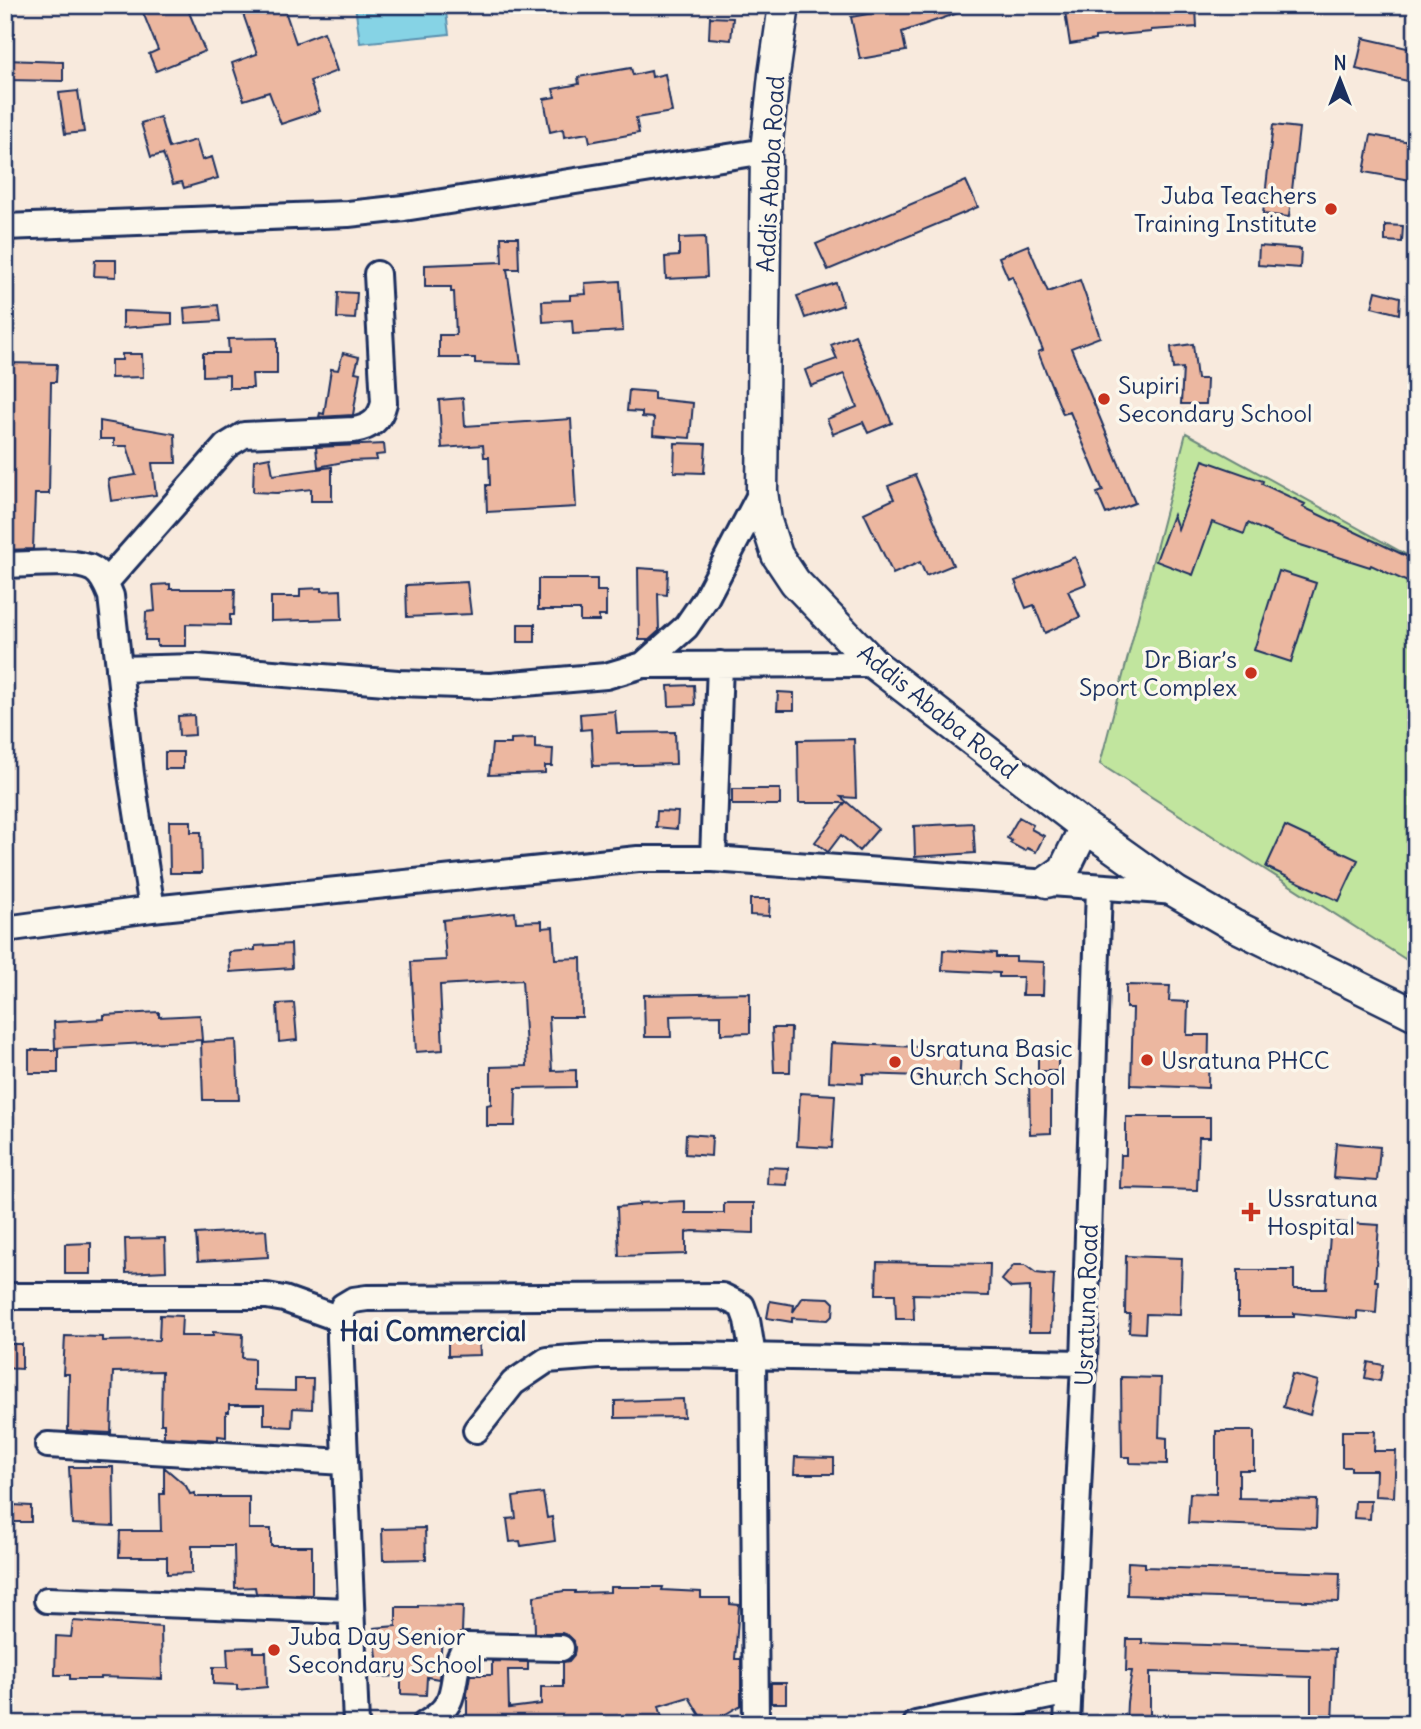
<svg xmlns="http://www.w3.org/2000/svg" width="1421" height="1729" viewBox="0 0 1421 1729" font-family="Delius,sans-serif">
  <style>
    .green { fill: #c1e59e; stroke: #6e8a7e; stroke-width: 2 }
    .water { fill: #86d3e5; stroke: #5b91af; stroke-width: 2 }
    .building { fill: #ecb7a0; stroke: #1b2f5e; stroke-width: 2 }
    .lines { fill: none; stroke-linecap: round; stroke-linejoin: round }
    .minor-casing { stroke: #1b2f5e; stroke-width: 30 }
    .major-casing { stroke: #1b2f5e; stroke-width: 35 }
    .minor { stroke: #fbf7ec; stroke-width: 24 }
    .major { stroke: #fbf7ec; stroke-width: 30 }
    .poi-dot { fill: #c8321e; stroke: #fbf7ec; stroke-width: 2.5 }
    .labels { text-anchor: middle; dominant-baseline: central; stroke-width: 7; stroke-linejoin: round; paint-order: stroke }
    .street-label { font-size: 24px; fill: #1b2f5e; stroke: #fbf7ec }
    .poi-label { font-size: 24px; fill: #1b2f5e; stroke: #fbf7ec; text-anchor: start }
    .neighbourhood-label { font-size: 26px; font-weight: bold; fill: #1b2f5e; stroke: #fbf7ec }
  </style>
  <rect width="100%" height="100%" fill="#f8eadd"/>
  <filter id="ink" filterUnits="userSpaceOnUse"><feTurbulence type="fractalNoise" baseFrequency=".0143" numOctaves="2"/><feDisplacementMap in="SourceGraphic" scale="14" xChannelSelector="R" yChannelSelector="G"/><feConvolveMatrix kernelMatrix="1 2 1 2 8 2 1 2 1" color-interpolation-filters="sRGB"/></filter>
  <g filter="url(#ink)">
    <path class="green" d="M1186 433 1416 560V966L1100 764Z"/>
    <path class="water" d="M355 5H445L449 34 360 43Z"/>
    <path class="building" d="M140 5H186L205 51 156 71 149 54 158 50Z
      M240 5H283L296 43 324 32 337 71 310 81 320 111 281 124 269 92 244 100 232 63 257 54Z
      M877 5H972L973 8 902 32 906 51 860 59 851 17 879 12Z
      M1064 5H1148L1149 11 1196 8 1197 27 1151 30V32L1095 37V40L1070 44Z
      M710 17 733 18 731 40 709 38Z
      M1363 38 1416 50V83L1356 69Z
      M5 60 63 62V81L5 80Z
      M631 68 633 75 651 71 652 77 665 74 672 112 636 118 639 133 590 142 588 133 564 137 563 129 550 132 544 99 555 97 553 89 579 84 578 77Z
      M78 91 84 132 65 134 59 93Z
      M160 117 169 148 196 140 202 160 212 157 218 178 184 188 182 182 173 184 163 154 151 157 141 123Z
      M1273 125 1299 128 1289 217 1263 214Z
      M1371 135 1416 143V181L1364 172Z
      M966 181 978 207 828 270 816 244Z
      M1385 225 1403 226 1402 242 1385 241Z
      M501 237H518L519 269H507L521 364 475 363V358H439V335H456L454 292H451V287H425V265L502 262Z
      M705 237 707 277 666 279 665 257 679 256V238Z
      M1028 245 1048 292 1080 280 1100 337 1071 348 1135 503 1106 514 1097 493 1103 491 1070 412 1063 414 1038 352 1043 350 1012 276 1008 278 999 257Z
      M1259 246 1301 249 1300 268 1258 265Z
      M95 260H116V277L94 276Z
      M620 281 623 331 573 334 572 320 543 322 542 301 570 300V295L586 294 585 283Z
      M836 283 843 305 805 318 797 296Z
      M1376 291 1400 297 1399 314 1372 307Z
      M338 292 357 293 355 319 337 318Z
      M218 305 220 321 185 323 184 308Z
      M123 311 172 313V324L123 328Z
      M855 335 892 423 868 433 863 422 833 434 827 419 857 407 844 374 811 386 805 370 837 359 831 345Z
      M277 338V374H252L253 388H229V375L203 376V353H229L228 339Z
      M1193 344 1197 379H1207L1206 404H1181L1183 368 1173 369 1171 347Z
      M343 353 359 357 355 372 360 373 353 415 319 417 320 413 324 414 331 369 338 370Z
      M122 354H142L143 377 111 378V360H122Z
      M5 363 57 364 56 382H51L49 494H35L33 549 5 550 8 495H5V453L9 452 10 423H8Z
      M629 390 654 392V399L693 403 690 438 653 435 654 418 642 417V412L627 411Z
      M463 398 465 426 571 419 576 507 487 512 486 485H490L489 457H484L483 445 442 448 439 400Z
      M100 421 175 434 176 463H152L156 495 111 501 108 479 136 475 127 446H114V439H100Z
      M675 443 706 444 704 473 674 472Z
      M384 444 385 454 376 455 377 460 348 461 318 467 316 447Z
      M270 457 273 475 332 467V501H311V489L277 493 253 492 254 460Z
      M1203 460 1263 481 1262 484 1305 504 1303 507 1408 557 1407 559 1416 564V586L1371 565 1370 567 1288 541 1248 523 1244 534 1212 522 1193 575 1156 561 1173 515 1178 529Z
      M915 475 953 565 926 576 920 562 893 574 864 513 894 499 888 486Z
      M1075 557 1086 584 1068 591 1080 617 1045 633 1034 605 1026 608 1015 581Z
      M638 568 668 570 667 595 658 594 659 631 649 640H639Z
      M1279 571 1316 583 1291 662 1254 650Z
      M538 579H597V591H606V616H599V621H580V610H538Z
      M467 582 471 614 407 617 406 585Z
      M170 584V589H235L234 615H230V625L186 624V646H157V640H145L146 612 155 611 153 585Z
      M322 588V591L341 590 342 619 271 621V597H300V589Z
      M518 624H535V642H518Z
      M694 685 695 705 669 706 668 686Z
      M778 692 794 693V710H777Z
      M615 711 617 733 675 732 676 764 593 766 591 729 581 730 580 714Z
      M194 715 195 735 179 736 178 716Z
      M535 738V748L553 749 552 766H545V773L489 775 492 744H511V739Z
      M854 739 856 798 841 797 878 829 859 851 841 835 828 852 815 842 845 803H799L798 740Z
      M165 752H183V769H165Z
      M732 789H780V805H732Z
      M657 811 678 812 677 829 656 827Z
      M1019 817 1033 825 1031 829 1044 836 1036 852 1027 848 1025 851 1010 843 1012 841 1007 838Z
      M169 821H191V832H201L202 873H170Z
      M973 823 975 853 915 857 914 826Z
      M1285 826 1358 860 1339 901 1266 867Z
      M750 899H770L769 916 750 915Z
      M515 912 516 922 542 921V928L553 927 555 959 581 958 582 1017H549L552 1071 576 1070V1087L516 1088 515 1126H487V1105L491 1104V1067L527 1066 522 980 440 985 443 1050 416 1052 411 962 446 960 443 920Z
      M291 944 292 968 230 972 229 952 255 950V946Z
      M943 950 996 953V957H1016V961L1044 962 1043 995H1022L1023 977H999V973L942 970Z
      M1126 985 1170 986 1169 1001 1188 1002 1187 1035H1209L1208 1088 1131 1085 1133 1008H1126Z
      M750 993V1033L721 1034V1015L670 1016 671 1037H645L644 995Z
      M294 1003 297 1040 279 1042 277 1004Z
      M159 1012V1017L200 1015 202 1040 55 1048 54 1022 104 1019V1015Z
      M772 1028H791L790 1072H774Z
      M236 1040 239 1100H203L201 1042Z
      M831 1043 961 1049 959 1087 921 1085V1076L863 1074V1083L829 1081Z
      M1038 1049H1058V1071H1038Z
      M29 1050H58V1073H29Z
      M1029 1076H1051V1133L1030 1134Z
      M800 1093 835 1095 832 1148 797 1146Z
      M1126 1117H1210V1137H1199L1197 1190 1120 1188 1121 1155H1126Z
      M686 1134 712 1136 711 1156 685 1154Z
      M1336 1143 1380 1147 1377 1181 1333 1178Z
      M768 1167 788 1168 787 1185 767 1184Z
      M685 1201V1213H724V1203H754V1233L693 1231 686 1232V1254L619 1256 617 1207 639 1205V1203Z
      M1331 1222 1379 1225 1375 1281H1378L1376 1313 1357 1311V1319L1294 1313V1317H1238V1270H1294V1289H1326Z
      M266 1230 268 1257 198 1261 196 1234Z
      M165 1238 166 1271 126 1273 125 1239Z
      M91 1243V1274H65V1244Z
      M1126 1256 1182 1258 1180 1315 1146 1314 1145 1333 1129 1332 1130 1314H1125Z
      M877 1262 990 1264 989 1296 913 1294 914 1319H896L895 1294H876Z
      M1014 1265H1025L1036 1273 1054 1275 1051 1332H1029L1030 1287 1011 1288 1002 1280Z
      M803 1297 829 1298 834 1303 833 1315 828 1320 792 1318V1322L767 1318 770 1301 794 1305 793 1312Z
      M160 1315 182 1316 181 1336H213V1332L243 1334 242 1358 254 1359V1390L295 1391V1379H313L312 1409 293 1408 292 1427 273 1426V1424H264V1405H229V1412H226V1437L218 1436V1440L164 1437V1424H161L162 1371 113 1372 111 1433 68 1431 69 1374H63L65 1336 102 1337V1341L159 1340Z
      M479 1338 480 1355 448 1356V1339Z
      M5 1344H22V1369L5 1368Z
      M1368 1362 1383 1365 1380 1381 1365 1378Z
      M1292 1374 1318 1381 1310 1415 1283 1407Z
      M1121 1377 1161 1378 1159 1437 1167 1438V1464L1130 1463V1457H1122Z
      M683 1399 684 1417 615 1418V1401Z
      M1216 1431H1254V1470H1239V1498L1317 1500 1316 1528 1188 1523 1190 1493 1216 1494Z
      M1342 1431H1375L1374 1451H1396L1394 1497 1375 1496 1376 1470H1351V1467H1342Z
      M795 1457 834 1458V1474H794Z
      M69 1467H113L114 1526 72 1524Z
      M164 1467 186 1486 190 1494 195 1493V1497H249V1529H271V1546H312V1595L256 1593 255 1587 235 1588 234 1546H192V1573L167 1574V1557H119L120 1531H161L160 1494H164Z
      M543 1493 547 1518 552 1517 555 1541 521 1546 520 1541 510 1542 507 1519 516 1518 513 1497Z
      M1355 1501H1371L1370 1519 1354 1518Z
      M13 1505 31 1506V1522H13Z
      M425 1528 426 1559 383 1560 382 1529Z
      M1128 1562 1145 1563V1567L1340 1573 1339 1602 1127 1595Z
      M610 1587H663L662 1590 701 1592V1598H730V1604L739 1605 735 1659H741V1705L709 1724H705L689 1697 659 1706 662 1717 640 1724H472V1721H467V1693L470 1675H492V1661L528 1662V1670H508L509 1708 541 1704V1687H563V1662L569 1661 574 1655V1641L569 1636 562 1633H535L534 1596 564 1591H575V1593L610 1592Z
      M418 1605 463 1606 462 1632 454 1637H442L439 1679 427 1677 426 1695 401 1694V1676L379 1677 374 1628 396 1626V1607H418Z
      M73 1621 161 1627 162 1679 100 1677V1679H70V1675H55L56 1636 71 1637Z
      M1127 1639H1142V1643L1335 1649 1332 1724H1311V1677L1150 1672V1724H1126L1127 1702 1132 1671H1126Z
      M254 1647V1652H266L267 1687 237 1690V1685L213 1684V1667H228L227 1648Z
      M771 1683H786V1703H771Z"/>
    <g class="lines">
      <defs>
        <path id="minor" d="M5 227 348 214 404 208 766 151
          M5 565C28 565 74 559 93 569 102 574 107 586 111 596L131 774 152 909
          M106 582 226 446 244 435 354 430C371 427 380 420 384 403L377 274
          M643 665 874 664
          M119 669 197 667 398 683 490 686 606 676 643 665 686 627 706 598 762 491
          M713 859 720 664
          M5 929 152 909 638 859H713L1176 892
          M5 1296H267L284 1299 340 1319
          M476 1430 513 1383 547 1360 599 1356 688 1355 1084 1363
          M48 1445 345 1462
          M47 1600 351 1611
          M356 1724 340 1338V1319L343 1306 353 1300 367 1298 722 1296 742 1306 747 1320 753 1356 756 1724
          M425 1724C466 1701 445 1677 466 1646L561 1648
          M916 1724 1069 1692
          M1067 1724 1084 1363 1099 887"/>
        <path id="major" d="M784 5 774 75 766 151 762 491 766 521 777 555 795 582 874 664 1085 827 1176 892 1233 925 1416 1015
          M1047 882 1064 870 1085 827"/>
      </defs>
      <use href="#minor" class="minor-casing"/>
      <use href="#major" class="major-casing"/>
      <use href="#minor" class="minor"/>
      <use href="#major" class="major"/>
    </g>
  </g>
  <g class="poi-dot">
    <circle cx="1331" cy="209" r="7"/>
    <circle cx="1104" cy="399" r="7"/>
    <circle cx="1251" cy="673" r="7"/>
    <circle cx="1147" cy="1060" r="7"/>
    <circle cx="895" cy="1062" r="7"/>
    <path d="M1247.5 1201.5h7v7h7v7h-7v7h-7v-7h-7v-7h7z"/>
    <circle cx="274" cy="1650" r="7"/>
  </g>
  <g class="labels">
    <g class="street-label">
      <text transform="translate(770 174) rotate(-87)">Addis Ababa Road</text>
      <text transform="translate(938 711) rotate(39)">Addis Ababa Road</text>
      <text transform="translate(1086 1305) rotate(-88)">Usratuna Road</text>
    </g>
    <g class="poi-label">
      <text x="1317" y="195" text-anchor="end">Juba Teachers<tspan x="1317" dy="28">Training Institute</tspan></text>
      <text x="1118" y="385">Supiri<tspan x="1118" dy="28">Secondary School</tspan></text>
      <text x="1237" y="659" text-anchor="end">Dr Biar’s<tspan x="1237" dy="28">Sport Complex</tspan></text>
      <text x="909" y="1048">Usratuna Basic<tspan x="909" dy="28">Church School</tspan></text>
      <text x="1161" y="1060">Usratuna PHCC</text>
      <text x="1267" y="1198">Ussratuna<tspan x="1267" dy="28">Hospital</tspan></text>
      <text x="288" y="1636">Juba Day Senior<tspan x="288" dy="28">Secondary School</tspan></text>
    </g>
    <g class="neighbourhood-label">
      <text x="433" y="1331">Hai Commercial</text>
    </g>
  </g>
  <rect width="1421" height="1729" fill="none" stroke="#fbf7ec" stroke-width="28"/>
  <rect x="14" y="14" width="1393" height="1701" fill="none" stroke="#1b2f5e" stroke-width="2.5" filter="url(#ink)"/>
  <g transform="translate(1340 80)" stroke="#fbf7ec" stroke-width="5" paint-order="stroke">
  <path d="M0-5L12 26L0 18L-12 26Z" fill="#1b2f5e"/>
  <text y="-10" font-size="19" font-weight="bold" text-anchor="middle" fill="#1b2f5e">N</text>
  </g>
</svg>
